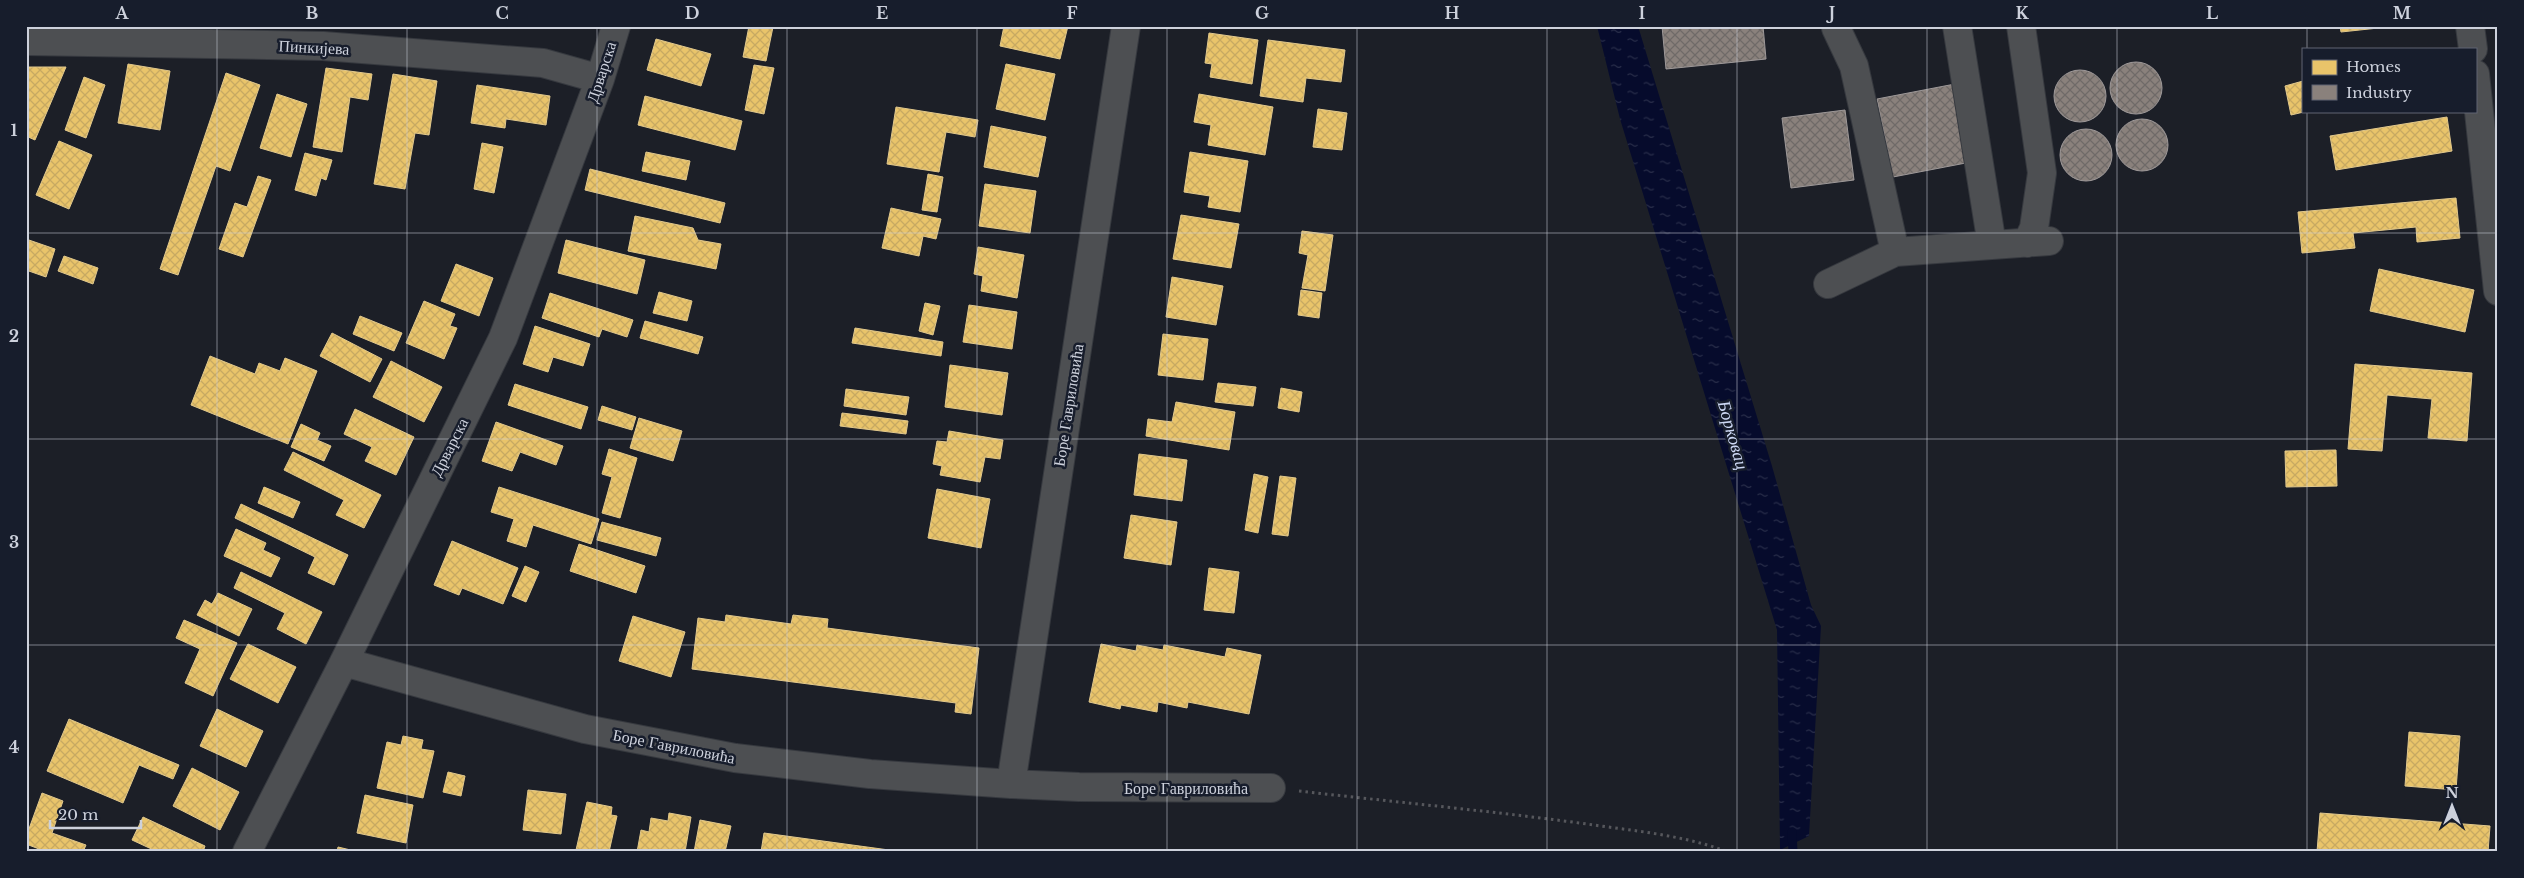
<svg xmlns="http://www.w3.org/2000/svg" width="2524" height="878" viewBox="0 0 2524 878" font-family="'Libre Baskerville',serif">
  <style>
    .water { fill: url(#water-ripples) }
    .homes { fill: url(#homes-cross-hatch); stroke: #e1c88c }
    .industry { fill: url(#industry-cross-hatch); stroke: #9e9999 }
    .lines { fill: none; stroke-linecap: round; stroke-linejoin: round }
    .stream { stroke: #060b2c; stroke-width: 9 }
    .minor-casing { stroke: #36393f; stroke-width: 30 }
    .path { stroke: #56575c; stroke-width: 3; stroke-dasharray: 2.5 4; stroke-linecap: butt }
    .minor { stroke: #4d4f52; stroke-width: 28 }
    .grid { fill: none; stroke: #cdd1dc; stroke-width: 1; stroke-opacity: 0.55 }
    .labels { text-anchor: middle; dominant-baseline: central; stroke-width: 5; stroke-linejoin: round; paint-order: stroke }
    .street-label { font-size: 16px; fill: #cdd1dc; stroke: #171d2c }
    .water-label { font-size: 18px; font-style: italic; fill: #cdd8f4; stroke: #171d2c }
    .neatline { fill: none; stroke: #cdd1dc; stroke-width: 2 }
    .grid-label { font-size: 16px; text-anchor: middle; font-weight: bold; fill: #cdd1dc }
  </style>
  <defs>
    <pattern id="water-ripples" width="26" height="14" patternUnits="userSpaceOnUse" patternTransform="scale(1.25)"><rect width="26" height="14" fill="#060b2c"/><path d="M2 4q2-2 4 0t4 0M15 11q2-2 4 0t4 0" fill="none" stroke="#292e4a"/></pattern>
    <pattern id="homes-cross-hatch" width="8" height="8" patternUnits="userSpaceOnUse" patternTransform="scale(1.25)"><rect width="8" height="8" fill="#e9c46a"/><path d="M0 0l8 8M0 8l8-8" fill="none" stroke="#c7a962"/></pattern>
    <pattern id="industry-cross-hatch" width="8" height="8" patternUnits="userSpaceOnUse" patternTransform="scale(1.25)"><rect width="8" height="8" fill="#8a817c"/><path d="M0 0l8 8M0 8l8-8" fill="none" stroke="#6f6a68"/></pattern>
  </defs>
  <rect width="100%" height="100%" fill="#1c1f27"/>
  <path class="water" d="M1597 26H1638L1772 466 1811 605 1821 626 1809 836 1780 850 1777 630 1620 119Z"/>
  <path class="homes" d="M749 26 773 27 766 61 743 57Z
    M1004 26H1068L1060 59 1000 46Z
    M2340 26H2397L2341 32Z
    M1209 33 1258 40 1252 84 1210 77 1212 64 1205 63Z
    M656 39 711 54 701 86 647 70Z
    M1268 40 1345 50 1341 82 1306 78 1303 102 1260 96Z
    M128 64 170 71 160 130 118 123Z
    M1006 64 1055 74 1045 120 996 109Z
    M754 65 774 68 764 114 745 110Z
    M28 67H66L35 140 26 136V72Z
    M326 68 372 74 368 100 350 97 342 152 313 147Z
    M226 73 260 85 230 171 216 166 178 275 160 269Z
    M393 74 437 81 429 135 415 133 405 189 374 184Z
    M84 77 105 85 86 138 65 130Z
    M2303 81V111H2308L2291 115 2285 86Z
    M477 85 550 96 546 125 506 119 505 128 471 123Z
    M277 94 307 104 291 157 260 148Z
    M1199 94 1273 107 1265 155 1208 145 1211 125 1194 122Z
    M645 96 742 121 735 150 638 125Z
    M896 107 978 120 975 137 946 132 939 172 887 164Z
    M1318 109 1347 113 1342 150 1313 147Z
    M2447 117 2452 151 2336 170 2330 136Z
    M991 126 1046 137 1038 177 984 167Z
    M59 141 92 155 69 209 36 195Z
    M482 143 503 147 494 193 474 189Z
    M646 152 690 161 686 180 642 171Z
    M1190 152 1248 161 1240 212 1208 207 1210 196 1184 192Z
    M305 153 332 160 326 180 321 178 316 196 295 190Z
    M590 169 725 203 720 223 585 190Z
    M928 174 943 177 937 212 922 210Z
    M258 176 271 180 243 257 219 249 235 203 247 207Z
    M985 184 1036 191 1030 233 979 226Z
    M2456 198 2460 238 2417 242 2416 227 2353 233 2355 248 2302 253 2298 212Z
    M891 208 941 219 936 239 923 236 919 256 882 248Z
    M1181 215 1239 224 1231 268 1173 259Z
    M635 216 693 228 698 240 721 244 716 269 628 251Z
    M1302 231 1333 235 1325 291 1302 288 1308 255 1299 253Z
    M26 239 55 249 46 277 26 270Z
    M566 240 645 260 637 294 558 273Z
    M978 247 1024 255 1017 298 981 291 983 276 974 274Z
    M64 256 98 268 93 284 58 271Z
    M456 264 493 278 479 316 441 301Z
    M2379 269 2474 290 2465 332 2370 311Z
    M1172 277 1223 286 1216 325 1166 317Z
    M1301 290 1322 293 1319 318 1298 315Z
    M659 292 692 301 687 321 653 313Z
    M550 293 633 320 627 337 602 329 599 337 542 318Z
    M424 301 455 314 450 326 457 328 444 359 406 343Z
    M925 303 940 306 933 335 919 331Z
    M969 305 1017 312 1012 349 963 342Z
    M360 316 402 333 394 351 353 334Z
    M645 321 703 337 698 354 640 338Z
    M535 326 590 344 583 366 553 357 548 372 523 364Z
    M855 328 943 342 941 356 852 343Z
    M332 333 382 359 370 382 320 356Z
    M1163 334 1208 339 1203 380 1158 375Z
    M210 356 255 374 259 363 280 371 285 358 317 371 288 444 191 405Z
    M391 361 442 387 424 422 373 397Z
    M2355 364 2472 373 2467 441 2428 438 2432 399 2387 395 2382 451 2348 449Z
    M950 365 1008 373 1002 415 945 407Z
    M1218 383 1256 387 1253 406 1215 402Z
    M515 384 588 407 581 429 508 405Z
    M1281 388 1302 392 1299 412 1278 408Z
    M846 389 909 397 906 415 844 406Z
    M1176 402 1235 412 1229 450 1146 436 1148 419 1172 422Z
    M602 406 636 417 632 430 598 420Z
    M355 409 414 437 396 475 365 461 372 447 344 434Z
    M842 413 908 421 906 434 840 426Z
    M639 418 682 431 673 461 630 448Z
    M496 422 563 446 556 465 520 452 512 471 482 461Z
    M301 424 320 433 317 440 331 446 324 461 291 447Z
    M949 431 1003 440 1000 459 985 457 980 482 940 475 942 466 933 464 937 441 947 442Z
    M609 449 637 458 620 518 602 513 612 477 602 474Z
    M2336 450 2337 486 2286 487 2285 451Z
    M293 452 381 495 364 528 336 515 344 500 284 470Z
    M1139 454 1187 460 1182 501 1134 495Z
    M1254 474 1268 477 1258 533 1245 530Z
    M1280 476 1296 478 1288 536 1272 534Z
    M264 487 300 502 293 518 258 503Z
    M499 487 599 519 591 544 533 525 526 547 507 541 514 519 491 512Z
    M937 489 990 499 981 548 928 538Z
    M241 504 348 555 334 585 308 573 315 557 235 518Z
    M1131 515 1177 522 1171 565 1124 558Z
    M602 522 661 538 656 556 597 540Z
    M236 529 266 543 263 550 280 558 271 577 224 556Z
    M452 541 518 568 503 604 462 588 459 595 434 585Z
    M579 544 645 566 636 593 570 571Z
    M525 566 539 572 526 602 512 596Z
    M1209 568 1239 572 1234 613 1204 610Z
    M241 572 322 612 306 644 277 629 285 613 234 588Z
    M218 593 252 609 239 636 197 615 205 600 212 604Z
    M726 615 791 624 793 615 828 619 827 628 979 648 971 714 955 712 956 703 692 669 698 618 725 622Z
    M633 616 685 632 671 677 619 661Z
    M184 620 237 643 213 696 185 683 200 649 176 638Z
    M248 644 296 667 278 703 230 679Z
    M1101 644 1136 651 1137 645 1163 650 1164 645 1225 657 1227 648 1261 655 1249 714 1188 702 1187 708 1158 702 1157 712 1121 705 1120 709 1089 702Z
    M217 709 263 731 246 767 200 746Z
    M69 719 179 765 173 779 139 765 123 803 47 771Z
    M2409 732 2460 736 2456 790 2405 786Z
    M403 736 423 740 421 749 434 751 423 798 377 788 387 742 401 745Z
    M192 768 239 792 220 830 173 806Z
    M448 772 465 776 461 796 443 792Z
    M528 790 566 794 561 834 523 830Z
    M42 793 63 801 52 833 86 845 83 852H47L26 844V837Z
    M365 795 413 805 406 843 357 833Z
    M587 802 612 807 611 815 617 816 609 852 576 850Z
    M669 813 691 817 685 852H637L641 830 649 832 651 818 668 821Z
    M2320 813 2490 826 2488 852H2317Z
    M143 817 205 846 203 852H158L132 840Z
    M700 820 731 826 725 852H694Z
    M764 833 889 850V852H761Z
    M338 847 359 852H337Z"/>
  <path class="industry" d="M1662 26H1763L1766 59 1666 69Z
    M2110 88a26 26 0 1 1 52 0a26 26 0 1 1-52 0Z
    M2054 96a26 26 0 1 1 52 0a26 26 0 1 1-52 0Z
    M1955 84 1971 162 1893 177 1877 99Z
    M1845 110 1854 180 1791 188 1782 118Z
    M2116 145a26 26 0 1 1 52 0a26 26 0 1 1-52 0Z
    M2060 155a26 26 0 1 1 52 0a26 26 0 1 1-52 0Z"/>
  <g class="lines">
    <path class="stream" d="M1792 832 1793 852"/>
    <defs>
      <path id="minor" d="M1957 26 1992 245
        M2021 26 2042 173 2034 228 2027 243
        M2470 26 2473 49
        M1836 28 1854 66 1895 252
        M26 41 323 46 543 63 600 79
        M2475 74 2498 291
        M1828 284 1895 252 2049 241
        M344 662 585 729 735 758 870 774 1011 784 1079 787 1271 788
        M1011 784 1126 26
        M247 852 344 662 503 338 600 79 616 26"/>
    </defs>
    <use href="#minor" class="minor-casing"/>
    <path class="path" d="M1299 791C1395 802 1491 811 1587 824 1634 831 1684 835 1728 852"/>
    <use href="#minor" class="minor"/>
  </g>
  <path class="grid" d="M217 26V852M407 26V852M597 26V852M787 26V852M977 26V852M1167 26V852M1357 26V852M1547 26V852M1737 26V852M1927 26V852M2117 26V852M2307 26V49M2307 111V852M26 233H2498M26 439H2498M26 645H2498"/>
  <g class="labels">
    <g class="street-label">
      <text transform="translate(314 47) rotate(3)">Пинкијева</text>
      <text transform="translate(601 72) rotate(-72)">Дрварска</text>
      <text transform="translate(1068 405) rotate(-81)">Боре Гавриловића</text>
      <text transform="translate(449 447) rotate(-63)">Дрварска</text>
      <text transform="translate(674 746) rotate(11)">Боре Гавриловића</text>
      <text x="1186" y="788">Боре Гавриловића</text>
    </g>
    <g class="water-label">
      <text transform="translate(1733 435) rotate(74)">Борковац</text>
    </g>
  </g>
  <rect width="2524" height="878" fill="none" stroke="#171d2c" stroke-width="55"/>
  <rect x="2302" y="48" width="175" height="65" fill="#171d2c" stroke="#606572"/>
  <rect x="2312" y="60" width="25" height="15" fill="#e9c46a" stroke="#606572"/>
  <text x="2346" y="72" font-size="15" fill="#cdd1dc">Homes</text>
  <rect x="2312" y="85" width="25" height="15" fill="#8a817c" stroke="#606572"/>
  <text x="2346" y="98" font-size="15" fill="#cdd1dc">Industry</text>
  <g transform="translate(2452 806)" stroke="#171d2c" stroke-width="4" paint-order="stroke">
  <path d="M0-4L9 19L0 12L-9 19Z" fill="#cdd1dc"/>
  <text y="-8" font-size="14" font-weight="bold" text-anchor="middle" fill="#cdd1dc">N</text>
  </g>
  <path d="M50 820v8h91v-8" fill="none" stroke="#cdd1dc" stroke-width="2.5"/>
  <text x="58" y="820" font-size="15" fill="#cdd1dc" stroke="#171d2c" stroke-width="4" paint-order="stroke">20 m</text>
  <rect x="28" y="28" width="2468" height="822" class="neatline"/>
  <g class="grid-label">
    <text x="122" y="19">A</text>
    <text x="312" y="19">B</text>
    <text x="502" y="19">C</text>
    <text x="692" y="19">D</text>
    <text x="882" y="19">E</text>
    <text x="1072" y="19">F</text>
    <text x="1262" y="19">G</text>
    <text x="1452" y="19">H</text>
    <text x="1642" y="19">I</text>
    <text x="1832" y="19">J</text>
    <text x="2022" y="19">K</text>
    <text x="2212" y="19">L</text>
    <text x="2402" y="19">M</text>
    <text x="14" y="136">1</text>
    <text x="14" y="342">2</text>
    <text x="14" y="548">3</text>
    <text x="14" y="753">4</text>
  </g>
</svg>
